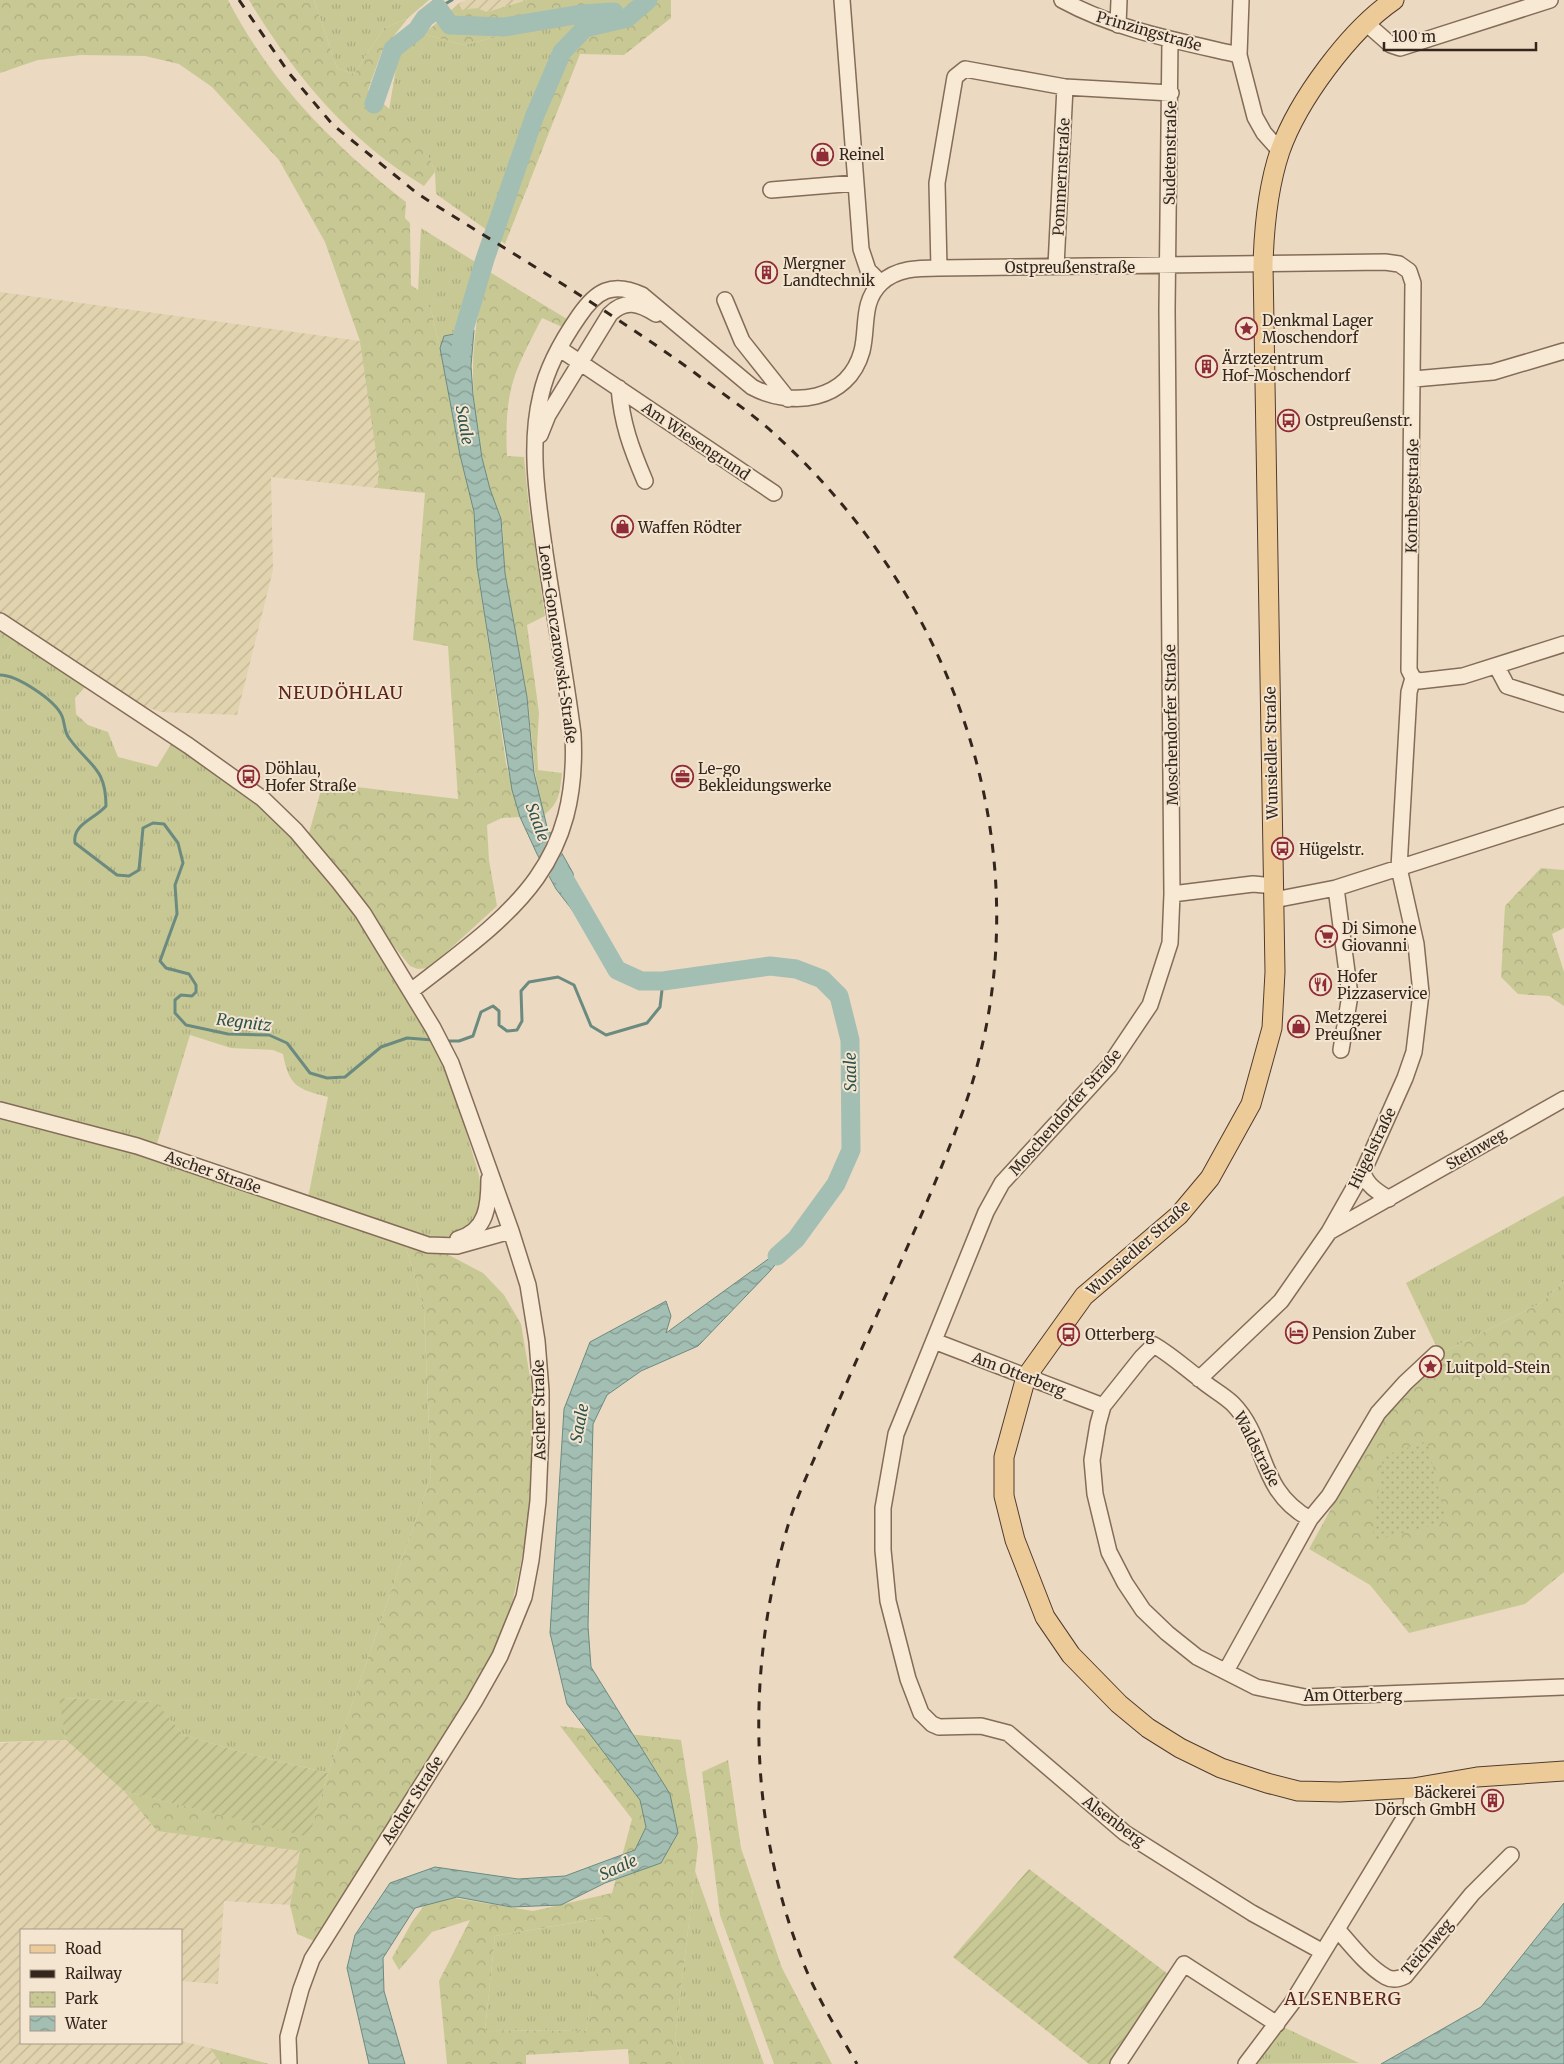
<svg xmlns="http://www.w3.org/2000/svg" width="1564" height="2064" viewBox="0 0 1564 2064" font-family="Merriweather,serif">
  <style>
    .farmland { fill: url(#farmland-furrows) }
    .grass { fill: url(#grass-tufts); fill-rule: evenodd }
    .forest { fill: url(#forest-crowns); fill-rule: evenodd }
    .park { fill: url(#park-dots) }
    .garden { fill: url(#garden-furrows) }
    .water { fill: url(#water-waves); stroke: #6b8b80 }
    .pier { fill: #ebdac1 }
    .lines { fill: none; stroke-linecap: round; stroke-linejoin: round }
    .stream { stroke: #6b8b80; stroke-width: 3 }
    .river { stroke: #a3beb3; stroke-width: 19 }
    .minor-casing { stroke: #846c59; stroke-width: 18 }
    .major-casing { stroke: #513b2e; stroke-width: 21 }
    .minor { stroke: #f7e9d3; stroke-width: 15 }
    .major { stroke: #edcb99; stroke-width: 19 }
    .rail { stroke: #34261d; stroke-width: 3; stroke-dasharray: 9 9; stroke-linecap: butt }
    .labels { text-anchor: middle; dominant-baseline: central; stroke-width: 4; stroke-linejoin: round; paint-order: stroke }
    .street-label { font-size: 15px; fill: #34261d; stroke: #f3e5d0 }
    .poi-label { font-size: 15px; fill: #34261d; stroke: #f3e5d0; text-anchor: start }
    .water-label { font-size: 16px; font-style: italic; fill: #2d534d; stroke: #f3e5d0 }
    .quarter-label { font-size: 18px; letter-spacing: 1px; fill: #5e261f; stroke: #f3e5d0 }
  </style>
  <defs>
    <pattern id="farmland-furrows" width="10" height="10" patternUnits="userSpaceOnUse" patternTransform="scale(1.25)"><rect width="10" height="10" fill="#e0d3ae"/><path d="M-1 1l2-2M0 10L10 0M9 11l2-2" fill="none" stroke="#c1b595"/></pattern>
    <pattern id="grass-tufts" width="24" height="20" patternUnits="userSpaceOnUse" patternTransform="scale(1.25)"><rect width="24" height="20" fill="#c8c895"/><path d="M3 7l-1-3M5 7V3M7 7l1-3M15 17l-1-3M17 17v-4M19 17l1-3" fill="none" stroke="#acac80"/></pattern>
    <pattern id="forest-crowns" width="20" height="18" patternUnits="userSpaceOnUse" patternTransform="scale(1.25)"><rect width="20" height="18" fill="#c8c895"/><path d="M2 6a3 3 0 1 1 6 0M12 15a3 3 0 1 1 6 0" fill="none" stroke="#acac80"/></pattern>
    <pattern id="park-dots" width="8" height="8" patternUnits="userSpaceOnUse" patternTransform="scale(1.25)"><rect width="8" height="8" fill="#c8c895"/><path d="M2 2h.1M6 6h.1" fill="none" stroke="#acac80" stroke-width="1.8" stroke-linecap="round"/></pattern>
    <pattern id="garden-furrows" width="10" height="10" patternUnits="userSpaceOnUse" patternTransform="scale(1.25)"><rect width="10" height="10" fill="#c8c895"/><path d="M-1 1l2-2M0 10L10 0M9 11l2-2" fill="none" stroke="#acac80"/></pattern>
    <pattern id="water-waves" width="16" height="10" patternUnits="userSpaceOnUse" patternTransform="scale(1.25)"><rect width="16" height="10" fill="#a3beb3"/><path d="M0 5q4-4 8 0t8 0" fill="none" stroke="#869a91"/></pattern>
  </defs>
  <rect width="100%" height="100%" fill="#ebdac1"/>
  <path class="farmland" d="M466 0H527L487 12 477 8 461 11 458 4Z
    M0 292 360 341 373 414 379 472 377 488 271 477 273 570 237 715 161 712 86 686 0 627Z
    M66 1740 124 1791 157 1831 300 1851 290 1905 224 1901 218 1984 181 1981V1930H21V2043L181 2041 210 2048 221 2064H0V1743Z"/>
  <path class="grass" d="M314 0H429L408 18 384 28 354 74 337 68Z
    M544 25 561 30 487 230 436 194 435 172 430 159 389 110 399 50 424 34 464 45Z
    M421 228 477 263 453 334 444 336 440 348 431 310 418 291Z
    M17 639 86 686 75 698 76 714 88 725 108 732 118 757 157 767 174 739 267 805 346 888 444 1058 479 1175 484 1212 462 1233 406 1247 424 1308 431 1476 328 1773 241 1752 183 1735 155 1702 60 1698 66 1740 0 1742V658ZM190 1035 231 1048 273 1050 283 1054C289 1087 298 1089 328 1097L307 1203 155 1150Z
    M1564 1196V1281L1541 1303 1440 1354 1406 1283Z
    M695 1871 764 2064H683L675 2039Z
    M608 1917 586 2031 485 2030 495 1936Z
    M1277 2024 1359 2063 1246 2064Z"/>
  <path class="forest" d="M0 0H228C270 82 334 146 406 202L405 218 410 223 411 285 422 293 431 310 440 348 460 455 474 512 477 566 506 763 520 817 502 818 487 825 489 860 497 906 429 968 418 969 410 966 307 840 323 783 458 799 448 646 413 640 425 493 377 488 379 472 360 341 325 242 279 160 212 87 179 64 145 56 81 55 38 60 0 73Z
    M249 0H314L337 68 354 74 384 28 408 18 382 51 368 90 405 123 430 159 435 172 424 186C348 140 295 76 249 0Z
    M527 0H671V18L624 55 580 54 505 244 487 230 560 31 544 25 464 45 424 34 458 4 462 10 477 8 487 12Z
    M488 271 567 319 562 327 542 318C530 342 515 367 510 394 506 414 506 435 507 456L524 457 529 508 545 616 527 625 539 713 537 747 538 770 562 773C560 791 560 803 544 815 532 775 533 735 527 695 520 654 510 613 505 572 502 555 505 536 501 519 498 507 491 496 488 484 470 404 466 350 488 271Z
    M0 627 17 639 0 658Z
    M1541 868 1564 870V928L1552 934 1564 972V1006L1549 996 1518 994 1501 977 1505 906Z
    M406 1247 445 1253 483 1273 504 1295 521 1324 535 1407 527 1535 508 1622 467 1702 314 1941 297 1934 290 1905 300 1851 157 1831 124 1791 309 1836 328 1773 431 1476 424 1308Z
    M1564 1281V1572L1525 1604 1409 1633 1370 1585 1309 1549 1374 1430 1440 1354 1541 1303Z
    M560 1726 681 1740 698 1847 675 2039 683 2064H629L628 2049 526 2055V2064H447L439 1981 470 1920 432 1932 399 1970 392 1958 412 1922 426 1903 454 1898 533 1911 612 1893 632 1819ZM607 1917 586 2031 485 2030 495 1936Z
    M728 1760 741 1848 782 1968 832 2064H774L720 1915 702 1772Z
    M210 2048 269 2064H221Z"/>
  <path class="park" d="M1427 1441 1446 1522 1372 1541 1383 1456Z"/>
  <path class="garden" d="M59 1698 156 1702 183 1735 241 1752 328 1773 309 1837 124 1791 66 1740Z
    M1029 1869 1168 1974 1110 2064H1089L953 1957Z"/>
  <path class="water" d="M474 330 471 366 473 395 482 458 490 489 501 519 505 573 527 697 534 773 547 827 573 873 577 916 556 889 537 854 520 817 512 790 477 566 474 512 460 455 440 348 444 336Z
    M796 1239 770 1271 698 1346 641 1371 607 1395 593 1424 588 1626 591 1667 670 1794 678 1833 661 1863 605 1883 561 1905 511 1907 457 1897 415 1908 383 1958 384 1991 405 2064H369L347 1968 355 1935 390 1883 435 1867 518 1879 565 1876 635 1850 646 1827 640 1800 567 1704 550 1633 564 1409 590 1342 666 1301 671 1316 666 1333Z
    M1564 1903V2064H1381L1481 2007Z"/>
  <path class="pier" d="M552 831 563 851 548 878 538 860Z"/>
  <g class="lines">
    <path class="stream" d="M434 0 438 8 452 0
      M0 675C17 675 55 700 62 716 65 723 64 732 69 738 89 766 106 767 106 806 95 819 72 824 75 843L117 875 129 876 139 870 143 828 153 823 164 824 178 843 183 863 175 885 177 914 160 961 166 968 189 974 196 985V992L192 996 181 995 175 1000V1013L186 1025 228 1034 269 1035 287 1043 310 1073 327 1078 345 1077 381 1047 407 1038 433 1040
      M445 1041H459L473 1036 481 1012 493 1006 499 1011V1025L507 1031 517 1030 522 1021 521 991 529 982 558 977 574 985 591 1026 606 1035 647 1023 660 1007 663 981"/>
    <path class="river" d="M374 104 393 49 417 30 425 18 438 8 450 25 504 27 581 14 614 12
      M460 357 463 333 485 259 535 115 562 52 585 28 627 18 648 0
      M561 873 617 970 641 981H663L770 966 796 969 822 979 839 996 850 1040 851 1150 836 1184 796 1239 777 1256"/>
    <defs>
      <path id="minor" d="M842 0 861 249 868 270 881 283
        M1062 0C1117 30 1178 41 1239 55
        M1241 0 1239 55 1255 117 1264 133 1280 151
        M1367 24 1391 45 1400 48 1550 0
        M1118 25 1119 0
        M1170 40 1167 310 1172 894 1170 943 1150 1005 1109 1066 1002 1183 986 1212 896 1434 883 1508V1550L888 1601 908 1679 921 1713 932 1724 939 1727 981 1726 1008 1733 1125 1833 1252 1913 1323 1952
        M771 190 856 183
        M1056 266 1065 87
        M939 268 937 183 955 77 965 69 1065 87 1171 93
        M725 300 742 341 788 399
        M560 349 774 493
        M1414 379 1493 372 1564 351
        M619 388C622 424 631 448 645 481
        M540 435 548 415 610 314C625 299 639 303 656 314
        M0 621 189 746 263 799 296 831 339 882 363 913 433 1028 451 1063 511 1231 528 1285 537 1341 541 1391V1429L538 1501 531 1560 524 1597 500 1656 474 1702 312 1959 301 1989 288 2037 289 2064
        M1497 667 1507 686 1564 704
        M1413 678 1419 681 1463 676 1564 644
        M1336 888 1350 995 1341 1050
        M1172 894 1253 884 1274 886
        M1274 900 1336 888 1564 815
        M411 991C509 915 580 870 573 734 565 671 553 608 544 546 537 496 529 444 541 395 547 367 563 339 579 316 596 291 612 281 642 295L752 387C791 408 848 402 862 351 868 327 861 302 881 283 897 268 918 268 939 268L1385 262 1399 264 1409 271 1413 283 1409 670 1413 678
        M0 1110 137 1146 428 1245 457 1246 511 1231
        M1363 1172C1366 1185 1378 1192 1389 1199
        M1329 1232 1564 1099
        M458 1239C487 1231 489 1205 489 1179
        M934 1341 1103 1406
        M1199 1379 1281 1301 1329 1232 1363 1172 1405 1078 1414 1052 1421 993 1416 944 1399 868 1409 692 1413 678
        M1310 1519C1257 1490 1268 1440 1233 1404 1224 1395 1210 1388 1200 1379 1184 1367 1171 1355 1154 1345L1142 1357 1103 1406 1098 1424 1092 1460 1095 1494 1109 1552 1125 1583 1143 1610 1167 1633 1197 1657 1256 1687 1305 1697 1564 1687
        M1226 1671 1310 1519 1329 1496 1378 1413 1405 1383 1436 1354
        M1337 1929C1351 1945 1367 1966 1386 1977 1393 1981 1399 1979 1405 1976L1472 1894 1511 1855
        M1118 2064 1184 1964 1277 2024
        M1246 2064 1292 2003 1370 1875 1411 1807 1413 1788"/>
      <path id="major" d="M1394 0C1350 30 1298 100 1280 151 1268 187 1264 227 1263 265L1275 972 1272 1028 1251 1104 1210 1178 1179 1215 1084 1296 1026 1377 1004 1457V1496L1015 1540 1045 1617 1071 1655 1119 1704 1148 1728 1180 1748 1221 1768 1267 1783 1298 1791 1340 1792 1413 1788 1477 1777 1564 1771"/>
    </defs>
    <use href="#minor" class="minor-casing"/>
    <use href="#major" class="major-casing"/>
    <use href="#minor" class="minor"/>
    <use href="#major" class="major"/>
    <path class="rail" d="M239 0 289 73 333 125 418 194C511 253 606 308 695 373 724 395 755 415 781 440 964 610 1049 871 963 1111 924 1218 873 1319 829 1424 814 1461 795 1498 785 1536 745 1678 750 1831 805 1967 819 2001 839 2033 857 2064"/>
  </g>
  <defs>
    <symbol id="shop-ring" viewBox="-11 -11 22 22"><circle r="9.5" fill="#f3e5d0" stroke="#8f2c37" stroke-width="1.5"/><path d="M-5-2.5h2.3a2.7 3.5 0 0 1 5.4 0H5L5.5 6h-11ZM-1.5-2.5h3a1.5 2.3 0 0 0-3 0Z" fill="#8f2c37"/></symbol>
    <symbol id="building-ring" viewBox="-11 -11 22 22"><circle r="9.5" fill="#f3e5d0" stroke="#8f2c37" stroke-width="1.5"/><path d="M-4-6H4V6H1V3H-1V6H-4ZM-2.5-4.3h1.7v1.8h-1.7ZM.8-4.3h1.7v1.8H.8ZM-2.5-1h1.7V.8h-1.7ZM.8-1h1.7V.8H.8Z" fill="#8f2c37"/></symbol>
    <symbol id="sight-ring" viewBox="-11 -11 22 22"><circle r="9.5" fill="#f3e5d0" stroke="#8f2c37" stroke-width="1.5"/><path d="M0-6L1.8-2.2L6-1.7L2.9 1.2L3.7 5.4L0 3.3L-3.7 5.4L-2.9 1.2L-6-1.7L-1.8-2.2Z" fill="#8f2c37"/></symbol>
    <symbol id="bus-ring" viewBox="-11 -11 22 22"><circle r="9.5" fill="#f3e5d0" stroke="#8f2c37" stroke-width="1.5"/><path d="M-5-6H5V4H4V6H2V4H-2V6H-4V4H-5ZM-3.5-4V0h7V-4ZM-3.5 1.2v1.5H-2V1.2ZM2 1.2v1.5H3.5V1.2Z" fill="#8f2c37"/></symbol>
    <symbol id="office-ring" viewBox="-11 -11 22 22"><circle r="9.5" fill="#f3e5d0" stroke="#8f2c37" stroke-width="1.5"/><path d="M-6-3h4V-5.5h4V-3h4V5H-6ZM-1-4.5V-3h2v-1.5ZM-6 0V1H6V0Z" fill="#8f2c37"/></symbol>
    <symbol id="supermarket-ring" viewBox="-11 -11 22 22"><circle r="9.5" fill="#f3e5d0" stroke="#8f2c37" stroke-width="1.5"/><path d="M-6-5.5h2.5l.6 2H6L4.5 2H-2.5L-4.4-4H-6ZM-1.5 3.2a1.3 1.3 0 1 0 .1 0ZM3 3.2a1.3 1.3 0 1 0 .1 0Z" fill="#8f2c37"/></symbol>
    <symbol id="restaurant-ring" viewBox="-11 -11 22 22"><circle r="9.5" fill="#f3e5d0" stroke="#8f2c37" stroke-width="1.5"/><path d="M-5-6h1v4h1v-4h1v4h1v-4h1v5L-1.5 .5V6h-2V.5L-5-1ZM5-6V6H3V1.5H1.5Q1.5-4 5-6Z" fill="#8f2c37"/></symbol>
    <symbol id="hotel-ring" viewBox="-11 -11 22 22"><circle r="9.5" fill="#f3e5d0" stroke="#8f2c37" stroke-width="1.5"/><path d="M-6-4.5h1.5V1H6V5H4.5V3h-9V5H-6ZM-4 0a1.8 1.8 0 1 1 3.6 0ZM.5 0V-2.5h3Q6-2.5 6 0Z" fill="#8f2c37"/></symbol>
  </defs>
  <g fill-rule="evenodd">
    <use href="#shop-ring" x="810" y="142" width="25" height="25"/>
    <use href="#building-ring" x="754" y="260" width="25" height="25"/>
    <use href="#sight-ring" x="1234" y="316" width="25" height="25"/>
    <use href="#building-ring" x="1194" y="354" width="25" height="25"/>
    <use href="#bus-ring" x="1276" y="408" width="25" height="25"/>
    <use href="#shop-ring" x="610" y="514" width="25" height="25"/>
    <use href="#bus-ring" x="236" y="764" width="25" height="25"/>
    <use href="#office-ring" x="670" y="764" width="25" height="25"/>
    <use href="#bus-ring" x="1270" y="836" width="25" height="25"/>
    <use href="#supermarket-ring" x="1314" y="924" width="25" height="25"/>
    <use href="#restaurant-ring" x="1308" y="972" width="25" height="25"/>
    <use href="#shop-ring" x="1286" y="1014" width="25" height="25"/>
    <use href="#hotel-ring" x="1284" y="1320" width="25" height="25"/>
    <use href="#bus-ring" x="1056" y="1322" width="25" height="25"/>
    <use href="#sight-ring" x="1418" y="1354" width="25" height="25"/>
    <use href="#building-ring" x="1480" y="1788" width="25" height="25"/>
  </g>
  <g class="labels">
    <g class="street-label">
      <text transform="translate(1149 31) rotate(16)">Prinzingstraße</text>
      <text transform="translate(1170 153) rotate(-89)">Sudetenstraße</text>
      <text transform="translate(1061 177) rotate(-87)">Pommernstraße</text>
      <text x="1070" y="267">Ostpreußenstraße</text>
      <text transform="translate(696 441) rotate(34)">Am Wiesengrund</text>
      <text transform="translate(1412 496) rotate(-89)">Kornbergstraße</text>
      <text transform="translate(558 644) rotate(82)">Leon-Gonczarowski-Straße</text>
      <text transform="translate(1171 725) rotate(-91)">Moschendorfer Straße</text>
      <text transform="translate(1271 753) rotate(-91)">Wunsiedler Straße</text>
      <text transform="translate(1065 1112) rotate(-49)">Moschendorfer Straße</text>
      <text transform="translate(1372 1148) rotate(-64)">Hügelstraße</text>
      <text transform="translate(1476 1149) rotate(-30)">Steinweg</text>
      <text transform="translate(213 1172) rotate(19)">Ascher Straße</text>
      <text transform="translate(1138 1248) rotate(-42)">Wunsiedler Straße</text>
      <text transform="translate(1019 1374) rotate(21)">Am Otterberg</text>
      <text transform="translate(539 1410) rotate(-91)">Ascher Straße</text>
      <text transform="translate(1257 1449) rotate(63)">Waldstraße</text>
      <text x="1353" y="1695">Am Otterberg</text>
      <text transform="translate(412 1800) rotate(-58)">Ascher Straße</text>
      <text transform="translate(1114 1821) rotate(37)">Alsenberg</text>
      <text transform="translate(1427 1947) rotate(-49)">Teichweg</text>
    </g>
    <g class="poi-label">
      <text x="839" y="154">Reinel</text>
      <text x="783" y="263">Mergner<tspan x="783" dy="17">Landtechnik</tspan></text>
      <text x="1262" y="320">Denkmal Lager<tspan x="1262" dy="17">Moschendorf</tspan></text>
      <text x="1222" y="358">Ärztezentrum<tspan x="1222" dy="17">Hof-Moschendorf</tspan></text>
      <text x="1305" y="420">Ostpreußenstr.</text>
      <text x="638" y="527">Waffen Rödter</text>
      <text x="265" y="768">Döhlau,<tspan x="265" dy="17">Hofer Straße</tspan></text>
      <text x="698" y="768">Le-go<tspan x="698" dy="17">Bekleidungswerke</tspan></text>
      <text x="1299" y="849">Hügelstr.</text>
      <text x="1342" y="928">Di Simone<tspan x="1342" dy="17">Giovanni</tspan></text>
      <text x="1337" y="976">Hofer<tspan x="1337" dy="17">Pizzaservice</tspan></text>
      <text x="1315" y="1017">Metzgerei<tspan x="1315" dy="17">Preußner</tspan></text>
      <text x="1312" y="1333">Pension Zuber</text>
      <text x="1085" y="1334">Otterberg</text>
      <text x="1446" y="1367">Luitpold-Stein</text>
      <text x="1476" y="1792" text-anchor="end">Bäckerei<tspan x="1476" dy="17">Dörsch GmbH</tspan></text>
    </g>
    <g class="water-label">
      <text transform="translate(465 425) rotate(80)">Saale</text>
      <text transform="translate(538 822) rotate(70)">Saale</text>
      <text transform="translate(244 1022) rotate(7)">Regnitz</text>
      <text transform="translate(850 1072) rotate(-91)">Saale</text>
      <text transform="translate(579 1423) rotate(-79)">Saale</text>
      <text transform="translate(618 1867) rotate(-24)">Saale</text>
    </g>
    <g class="quarter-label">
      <text x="341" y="692">NEUDÖHLAU</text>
      <text x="1343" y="1998">ALSENBERG</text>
    </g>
  </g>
  <rect x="20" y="1929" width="162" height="115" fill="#f3e5d0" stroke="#a79988"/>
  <rect x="30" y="1945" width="25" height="8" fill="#edcb99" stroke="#a79988"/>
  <text x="65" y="1954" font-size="15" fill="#34261d">Road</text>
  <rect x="30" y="1970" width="25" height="8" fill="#34261d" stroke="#a79988"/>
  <text x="65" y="1979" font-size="15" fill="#34261d">Railway</text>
  <rect x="30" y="1992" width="25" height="15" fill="url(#park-dots)" stroke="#a79988"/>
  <text x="65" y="2004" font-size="15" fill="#34261d">Park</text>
  <rect x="30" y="2016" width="25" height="15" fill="url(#water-waves)" stroke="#a79988"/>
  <text x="65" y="2029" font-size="15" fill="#34261d">Water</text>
  <path d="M1384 42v8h152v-8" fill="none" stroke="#34261d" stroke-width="2.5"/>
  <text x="1392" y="42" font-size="15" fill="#34261d" stroke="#f3e5d0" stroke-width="4" paint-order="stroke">100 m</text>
</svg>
